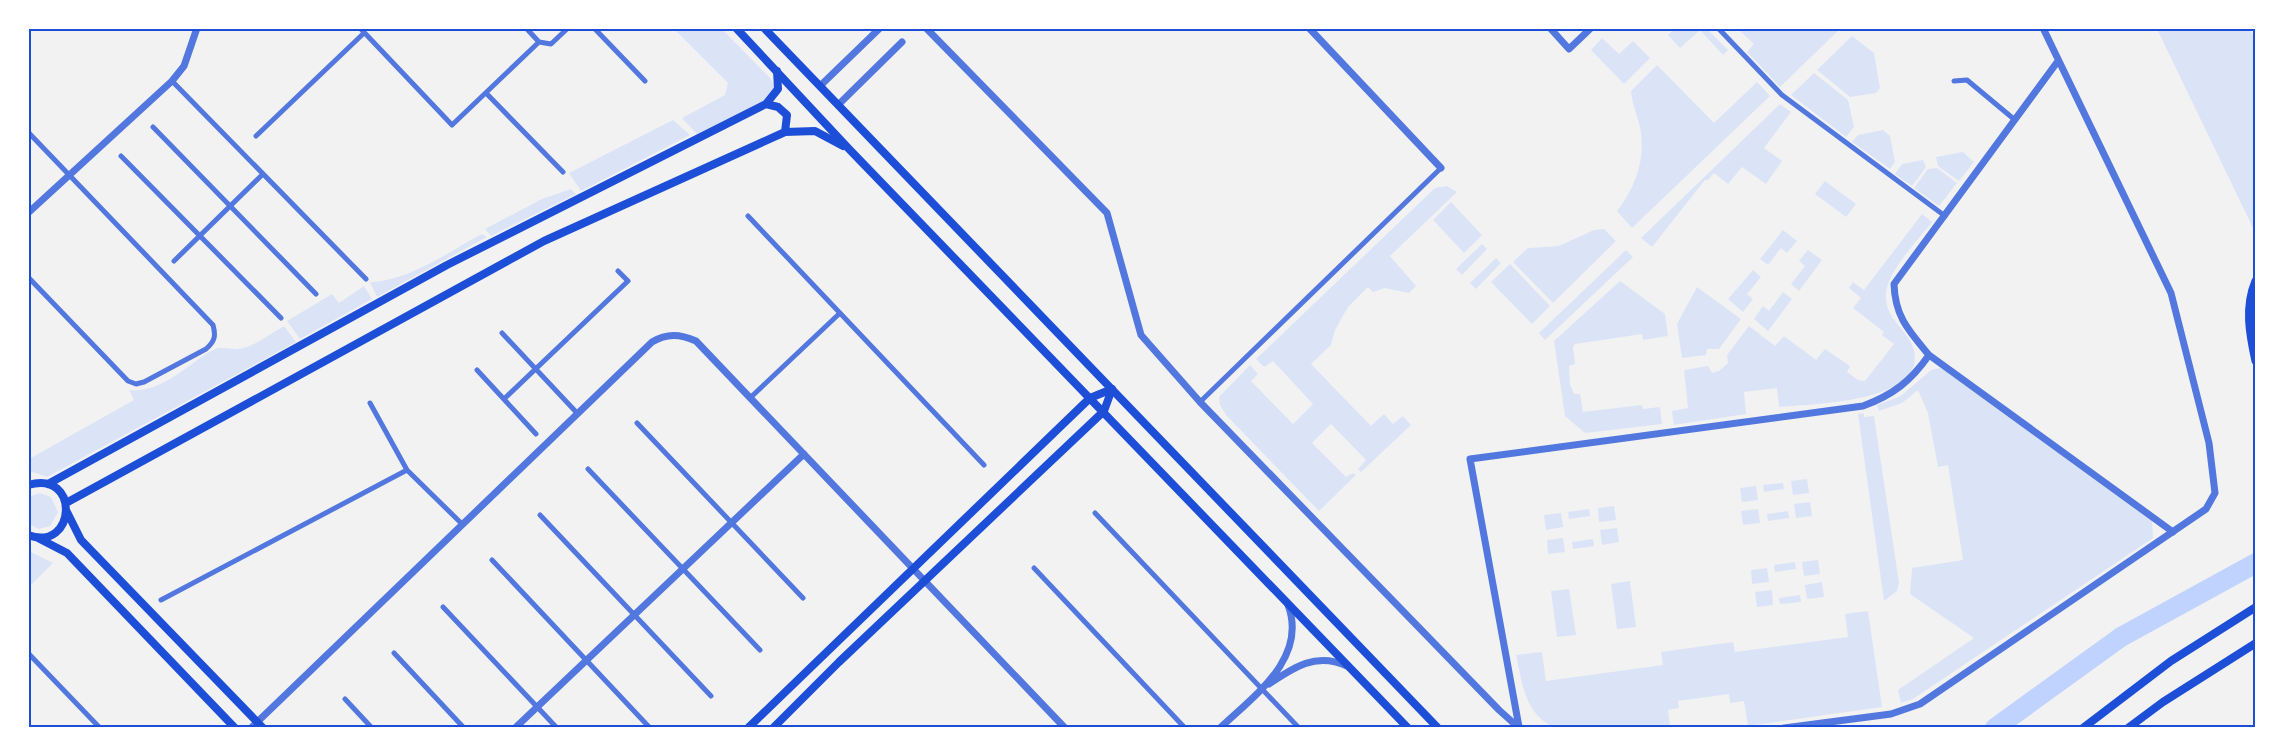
<svg xmlns="http://www.w3.org/2000/svg" width="2284" height="756" viewBox="0 0 2284 756" font-family="'DM Sans',sans-serif">
  <style>
    .green { fill: #dbe4f7 }
    .lines { fill: none; stroke-linecap: round; stroke-linejoin: round }
    .river { stroke: #bfd3fe; stroke-width: 20 }
    .minor { stroke: #5277de; stroke-width: 5 }
    .tertiary { stroke: #5277de; stroke-width: 7 }
    .secondary { stroke: #1d4ed8; stroke-width: 8 }
    .primary { stroke: #1d4ed8; stroke-width: 8 }
    .motorway { stroke: #1d4ed8; stroke-width: 9 }
    .neatline { fill: none; stroke: #1d4ed8; stroke-width: 2 }
  </style>
  <rect width="100%" height="100%" fill="#f2f2f2"/>
  <path class="green" d="M674 29H722L770 78 775 87 771 97 697 134 682 118 725 95 728 83Z
    M1675 29H1707L1728 50 1723 55 1700 30 1680 48 1668 35Z
    M1738 29H1840L1780 87 1747 52 1754 44Z
    M2157 29H2250L2256 41 2253 228Z
    M1852 36 1874 53 1880 88 1876 93 1850 97 1817 70Z
    M1602 38 1619 54 1633 41 1650 58 1624 84 1591 50Z
    M1657 65 1714 123 1757 82 1770 96 1632 228 1617 211C1636 186 1646 159 1640 127 1637 115 1632 103 1631 91Z
    M1814 73 1848 100 1854 127 1846 137 1791 95Z
    M1780 104 1791 112 1764 148 1782 161 1766 184 1742 167 1728 184 1714 173 1708 180H1705L1652 247 1641 238Z
    M673 120 690 135 581 191 569 173Z
    M1883 130 1890 136 1895 162 1890 169 1852 142 1858 135Z
    M1963 152 1974 162 1959 181 1938 166 1936 157Z
    M1923 160 1926 167 1912 186 1895 174 1902 164Z
    M1937 168 1957 183 1939 206 1914 188 1928 169Z
    M1825 181 1856 204 1846 217 1815 194Z
    M1447 186 1457 192 1390 256 1416 286 1409 293 1385 288 1373 292 1368 287 1348 307 1335 330 1331 345 1311 364 1371 426 1384 414 1393 424 1403 416 1411 425 1361 472 1358 469 1366 460 1331 424 1312 443 1346 477 1353 473 1356 475 1319 511 1226 415 1220 405 1219 397 1250 365 1258 374 1251 381 1293 424 1313 404 1273 361 1264 367 1256 359 1435 188Z
    M571 189 576 194 491 236 485 229 542 199Z
    M1451 202 1482 235 1464 253 1433 220Z
    M1922 214 1932 222C1918 240 1886 273 1886 295 1885 321 1909 329 1914 351 1926 403 1810 404 1779 407L1777 388 1744 392 1746 414 1674 425 1672 411 1688 408 1684 370 1708 366 1712 373 1719 371 1728 363 1727 355 1749 326 1775 346 1784 336 1816 360 1825 349 1850 366 1847 372 1858 380 1865 381 1894 344 1882 335 1884 332 1853 308 1861 298 1849 288 1853 282 1864 290Z
    M1604 229 1616 241 1553 303 1513 262 1528 248 1559 246 1594 230Z
    M1783 230 1797 241 1787 253 1781 248 1768 265 1760 259Z
    M482 234 487 237 377 297 370 282C409 281 448 252 482 234Z
    M1482 244 1487 249 1462 275 1456 269Z
    M1626 250 1633 257 1545 340 1539 333Z
    M1808 250 1822 260 1799 291 1791 284 1805 266 1799 261Z
    M1496 258 1501 263 1476 289 1470 283Z
    M1510 264 1550 306 1532 324 1491 282Z
    M1753 270 1761 277 1747 294 1753 299 1743 312 1728 299Z
    M1620 281 1665 314 1668 336 1643 340 1642 334 1575 344 1573 347 1575 364 1569 366 1570 384 1574 394H1580L1583 412 1642 405 1643 409 1660 407 1662 424 1585 433 1565 416 1554 341Z
    M364 286 372 299 300 339 287 321 332 294 339 303Z
    M1697 287 1741 319 1719 349H1707L1706 355 1682 358 1677 324Z
    M1783 292 1792 299 1768 331 1754 319 1763 306 1769 311Z
    M284 326 296 342 47 477 29 471V459L134 400 129 390C164 393 186 364 215 349 222 346 231 350 238 349 254 347 270 334 284 326Z
    M1941 368 2152 521 2153 538 1913 699 1901 703 1898 690 1974 638 1910 594 1912 568 1963 560 1948 465 1938 467 1928 413 1918 390 1902 403 1879 411 1877 405 1901 396 1931 370Z
    M1864 413V417L1874 416 1899 583 1897 591 1884 601 1858 414Z
    M1807 479 1809 493 1793 495 1791 481Z
    M1783 483 1784 489 1764 492 1763 485Z
    M1756 486 1758 500 1742 502 1740 488Z
    M40 493 51 497 58 512 50 526 39 529 29 524 28 497Z
    M1810 502 1812 516 1796 518 1794 504Z
    M1614 506 1616 520 1599 522 1598 508Z
    M1589 509 1590 516 1569 519 1568 512Z
    M1758 509 1760 523 1743 525 1741 511Z
    M1788 511 1789 518 1768 521 1767 514Z
    M1561 513 1563 527 1546 530 1544 515Z
    M1617 528 1619 542 1602 545 1600 530Z
    M1563 538 1565 552 1548 554 1547 540Z
    M1593 539 1594 546 1573 549 1572 542Z
    M29 551 53 563 29 587 28 551Z
    M1818 560 1820 574 1804 576 1802 562Z
    M1795 562 1796 569 1775 572 1774 565Z
    M1767 568 1769 582 1752 584 1751 570Z
    M1630 581 1636 627 1617 629 1611 584Z
    M1822 582 1824 597 1807 599 1805 585Z
    M1569 589 1576 635 1557 637 1551 591Z
    M1772 590 1773 605 1757 607 1755 592Z
    M1800 595 1801 602 1780 604 1779 598Z
    M1868 611 1882 707 1748 726 1744 701 1730 703 1729 694 1678 701 1679 708 1668 710 1670 726 1553 727C1524 712 1523 685 1516 655L1542 652 1546 681 1663 665 1661 652 1733 642 1735 652 1848 637 1845 614Z"/>
  <g class="lines">
    <path class="river" d="M1995 728 2121 637 2256 563"/>
    <path class="minor" d="M360 28 452 125 539 42
      M526 28 539 42
      M594 28 645 81
      M1718 28 1782 95 1945 216
      M539 42 551 44 568 28
      M172 81 366 279
      M1954 81 1967 80 2015 120
      M486 93 563 172
      M153 127 316 294
      M28 132 213 325C216 336 215 341 206 349L144 382 136 384 128 381 28 277
      M256 136 364 33
      M121 156 281 318
      M748 216 984 465
      M174 261 263 174
      M502 333 577 413
      M477 370 536 434
      M750 398 840 313
      M504 399 628 281 618 271
      M1200 402 1441 168
      M370 403 407 470 461 523
      M637 423 803 598
      M588 469 760 650
      M1095 513 1299 728
      M540 515 711 696
      M492 560 650 728
      M1034 568 1185 728
      M161 600 407 470
      M443 607 557 728
      M28 653 100 728
      M394 653 464 728
      M345 699 372 728"/>
    <path class="tertiary" d="M926 28 1107 213 1141 335 1200 402 1499 710 1519 728
      M1309 28 1441 168
      M1550 28 1569 49 1591 28
      M2058 61 1894 284C1895 317 1909 331 1929 355L2173 532
      M820 86 880 28
      M838 105 902 42
      M28 213 172 81 184 66 197 28
      M1269 684C1294 667 1316 652 1347 666
      M1519 727 1470 459 1863 406C1893 395 1911 381 1929 355
      M251 728 652 342C667 333 680 334 696 341L1065 728
      M515 728 804 454
      M1220 728C1254 696 1308 658 1288 605
      M1784 728 1891 714 1920 704 2206 509 2215 493 2209 443 2171 293 2043 28"/>
    <path class="secondary" d="M766 104 778 107 787 115 785 132
      M48 484 447 265 766 104 778 89 777 71
      M28 485C81 469 76 553 28 535
      M66 503 544 241 785 132 815 131 843 146
      M67 512 81 540 263 728
      M38 538 67 553 235 728
      M748 728 1090 398 1112 389
      M773 728 839 662 1104 411 1112 389"/>
    <path class="primary" d="M736 28 849 149 1408 728
      M764 28 1438 728
      M2083 728 2171 661 2256 607
      M2128 728 2163 702 2256 643"/>
    <path class="motorway" d="M2256 281C2245 307 2250 334 2256 361"/>
  </g>
  <rect width="2284" height="756" fill="none" stroke="#ffffff" stroke-width="60"/>
  <rect x="30" y="30" width="2224" height="696" class="neatline"/>
</svg>
